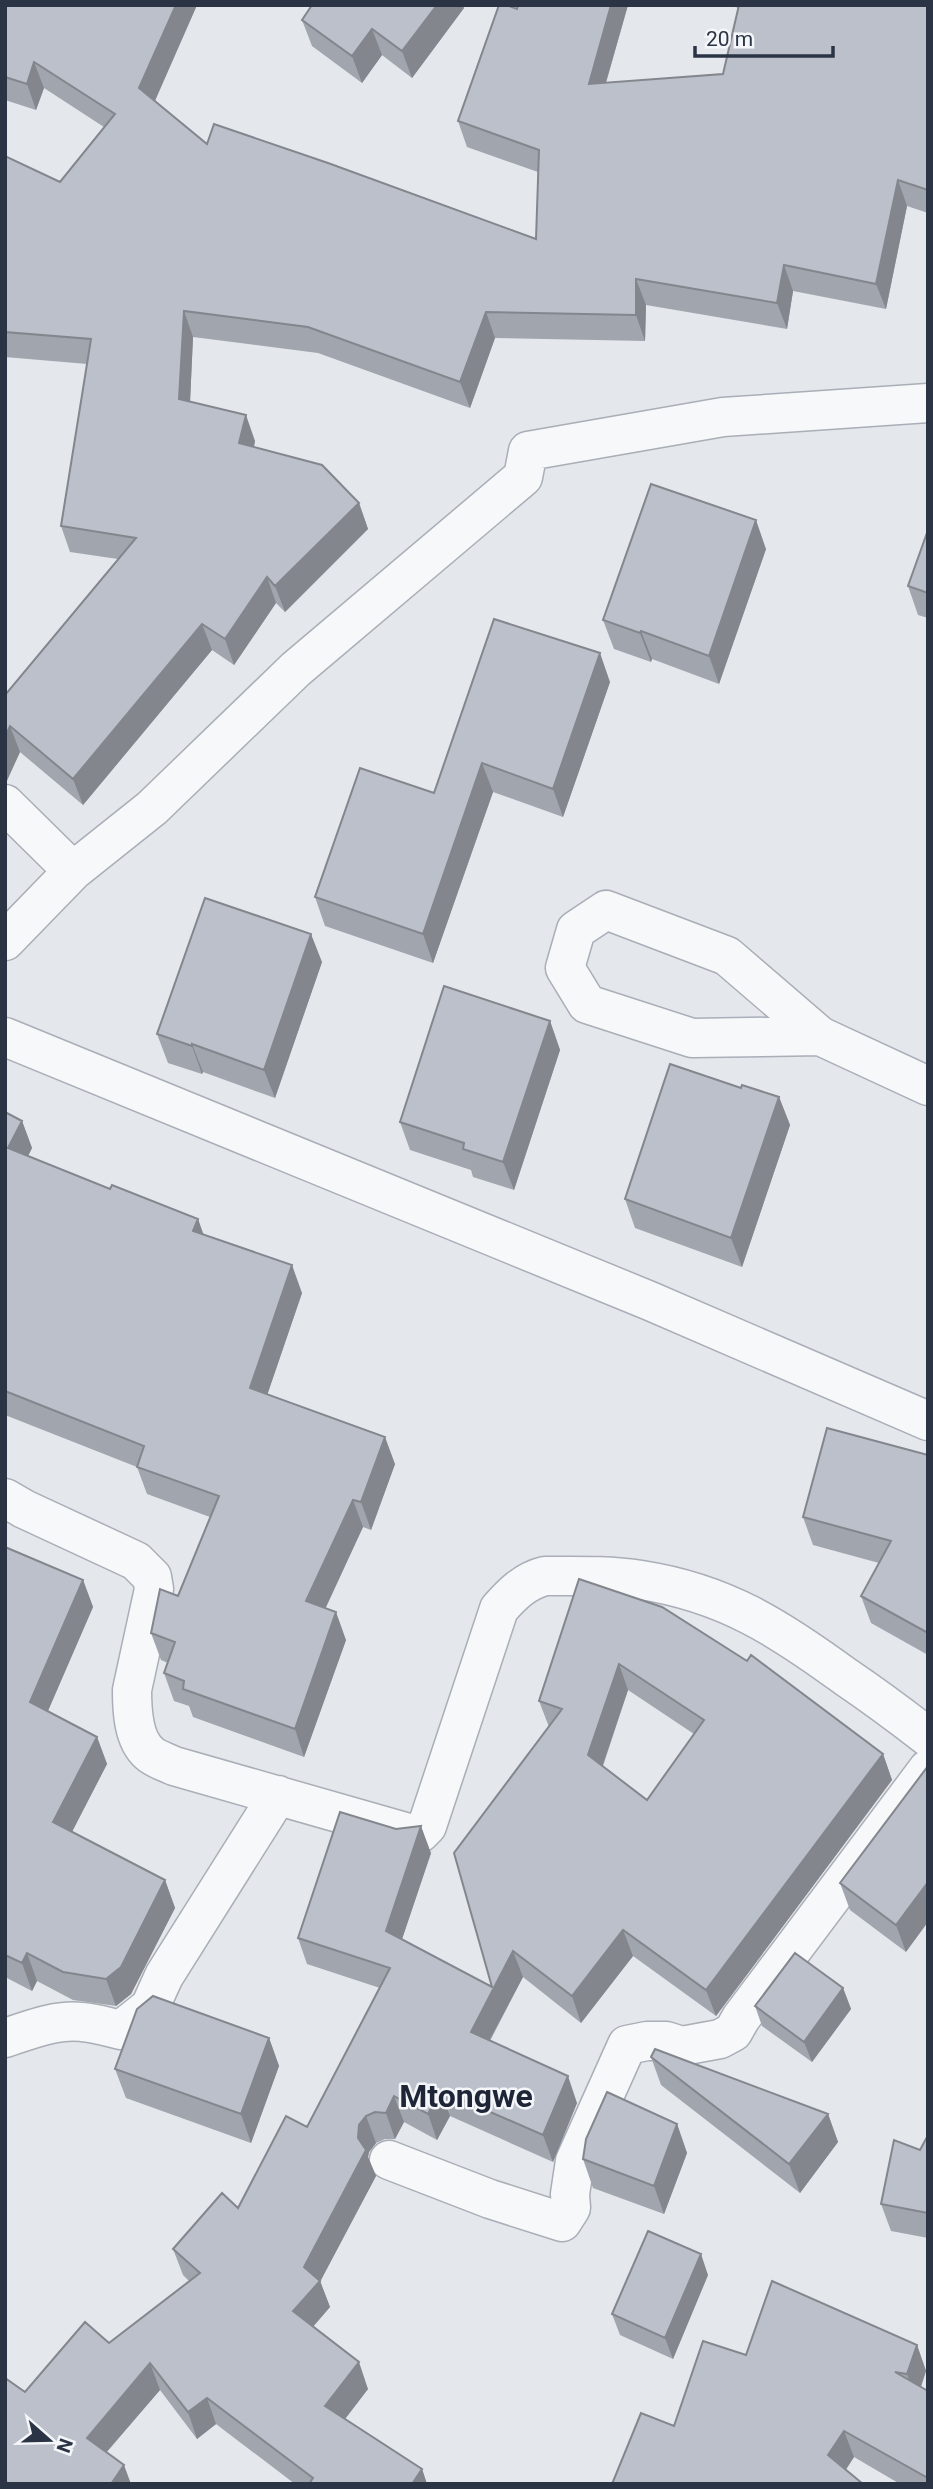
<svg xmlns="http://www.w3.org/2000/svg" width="933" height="2489" viewBox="0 0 933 2489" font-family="Roboto,sans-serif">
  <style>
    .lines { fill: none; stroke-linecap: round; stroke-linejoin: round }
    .minor-casing { stroke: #a9aeb7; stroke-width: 41 }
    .minor { stroke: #f7f8fa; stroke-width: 38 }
    .wall { fill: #a1a5ae; fill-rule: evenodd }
    .shaded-wall { fill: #83868d }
    .building { fill: #bbc0ca; stroke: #83868d; stroke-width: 2; fill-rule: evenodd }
    .labels { text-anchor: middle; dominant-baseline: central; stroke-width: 5; stroke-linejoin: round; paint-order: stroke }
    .district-label { font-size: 32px; font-weight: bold; fill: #1d2536; stroke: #f4f6f9 }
  </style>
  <rect width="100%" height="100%" fill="#e4e7ec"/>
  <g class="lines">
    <defs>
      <path id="minor" d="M5 804 73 871
        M5 941 73 871 152 808 296 669 523 477 528 451 723 417 928 403
        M820 1036 692 1038 587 1004 565 968 576 930 606 910 727 956 820 1036 928 1086
        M5 1037 650 1301 928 1421
        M5 1498 24 1509 136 1561 152 1577 154 1589 132 1690C132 1710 133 1739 149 1753 155 1759 166 1762 174 1766L412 1834 420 1833 427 1826 499 1609C512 1594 525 1581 545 1576 577 1576 609 1575 641 1580 725 1593 779 1628 846 1677 874 1696 901 1716 928 1737
        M5 2038C29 2030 56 2019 82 2022 95 2023 108 2027 121 2030L150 2007 164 1976 278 1795
        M389 2160 490 2199 562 2222 571 2208 570 2194 575 2161 627 2045 647 2041H666L682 2046 720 2039 733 2032 741 2018 928 1769"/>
    </defs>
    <use href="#minor" class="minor-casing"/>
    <use href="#minor" class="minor"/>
  </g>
  <path class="wall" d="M5 5H197L155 101 207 144 536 239 538 172 467 147 458 121 517 9 628 5 606 83 723 74 739 8 727 5H928V213L907 206 886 309 793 291 787 329 646 305 645 341 495 338 470 408 318 353 193 337 190 401 255 441 254 447 359 503 368 529 285 612 276 603 234 665 212 650 83 805 20 752 5 783V695L118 559 70 552 61 526 87 364 5 357V156L60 182 104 127 44 88 36 110 5 100Z
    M464 8 412 78 382 55 362 83 312 46 302 20Z
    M928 530V618L918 615 908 586Z
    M766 549 719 684 652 659 651 662 614 649 603 620Z
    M610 682 563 817 493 792 433 963 325 926 315 897 434 793Z
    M322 962 275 1098 203 1072 202 1074 168 1063 157 1034Z
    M550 1021 560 1050 514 1190 473 1177 471 1170 410 1150 400 1122Z
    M779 1097 790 1125 742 1267 635 1228 625 1199Z
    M5 1112 22 1121 32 1148 28 1156 110 1189 198 1219 203 1235 302 1293 267 1395 395 1464 371 1530 363 1527 325 1608 346 1640 304 1757 193 1717 189 1706 174 1701 164 1673 168 1663 161 1660 151 1633 178 1596 210 1517 147 1494 137 1467 5 1415Z
    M928 1455V1655L871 1623 861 1596 879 1563 813 1545 803 1517Z
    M5 1547 83 1580 93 1607 48 1711 97 1737 107 1764 72 1832 165 1880 175 1908 131 1994 116 2006 73 2000 37 1981 32 1991 5 1977Z
    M579 1579 883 1754 892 1780 716 2016 633 1956 581 2023 523 1977 490 2041 577 2103 553 2162 450 2116 437 2140 404 2122 395 2139H385L376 2143 369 2152 368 2157 376 2176 320 2281 330 2307 313 2327 368 2389 345 2419 422 2469 427 2484H295L216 2424 197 2439 160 2390 107 2452 131 2484H5V2378L25 2392 109 2343 189 2281 183 2275 173 2249 238 2208 307 2127 380 1988 307 1964 298 1938 431 1853 402 1939 492 1987 549 1727 539 1701ZM628 1690 694 1734 647 1800 603 1766Z
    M928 1766 906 1952 850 1910 840 1883Z
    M843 1988 851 2009 812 2062 762 2026 755 2006Z
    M269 2038 279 2066 251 2143 126 2098 115 2069Z
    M651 2057 828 2114 838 2142 800 2193 661 2085Z
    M677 2124 687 2153 664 2214 593 2188 583 2159Z
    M928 2137V2238L891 2231 881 2204Z
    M708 2275 673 2359 620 2335 612 2314Z
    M917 2345 926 2371 921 2387 928 2391V2484H900L854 2457 846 2470 612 2484 674 2426 746 2355Z"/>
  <path class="shaded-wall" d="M176 5H197L149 114 139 88Z
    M437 5H463L464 8 412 78 402 51Z
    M611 5H628L598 110 589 84Z
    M372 29 382 55 362 83 352 56Z
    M34 62 44 88 36 110 27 84Z
    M898 180 907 206 886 309 876 284Z
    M784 265 793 291 787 329 777 303Z
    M636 279 646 305 645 341 636 315Z
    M184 311 193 337 189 425 179 399Z
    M486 312 495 338 470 408 460 382Z
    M246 415 255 441 249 469 239 443Z
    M359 503 368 529 285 612 275 586Z
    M756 520 766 549 719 684 709 656Z
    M267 577 276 603 234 665 225 639Z
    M202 624 212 650 83 805 73 779Z
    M641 631 652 659 651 662 640 633Z
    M600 653 610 682 563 817 553 789Z
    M10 726 20 752 6 783 5 737Z
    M482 763 493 792 433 963 423 934Z
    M311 934 322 962 275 1098 264 1070Z
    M550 1021 560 1050 514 1190 503 1162Z
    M192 1044 203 1072 202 1074 192 1046Z
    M779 1097 790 1125 742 1267 731 1238Z
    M22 1121 32 1148 18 1176 8 1148Z
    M198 1219 208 1247 193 1231Z
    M292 1265 302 1293 260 1416 250 1388Z
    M385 1437 395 1464 371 1530 361 1502Z
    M353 1500 363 1527 316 1629 306 1601Z
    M83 1580 93 1607 40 1729 30 1702Z
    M336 1612 346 1640 304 1757 295 1729Z
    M619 1664 628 1690 597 1782 588 1755Z
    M97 1737 107 1764 63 1849 53 1822Z
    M883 1754 892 1780 716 2016 706 1990Z
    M421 1826 431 1853 396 1957 386 1931Z
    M165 1880 175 1908 131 1994 116 2006 106 1979Z
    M928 1882V1922L906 1952 896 1925Z
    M623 1930 633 1956 581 2023 572 1996Z
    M513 1951 523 1977 480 2058 471 2032Z
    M27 1953 37 1981 32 1991 22 1963Z
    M843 1988 851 2009 812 2062 804 2042Z
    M269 2038 279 2066 251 2143 241 2114Z
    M568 2076 577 2103 553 2162 543 2135Z
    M440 2090 450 2116 437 2140 428 2114Z
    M394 2096 404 2122 395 2139 386 2113Z
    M828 2114 838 2142 800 2193 789 2164Z
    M366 2116 376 2143 369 2152 368 2157 376 2176 320 2282V2281L330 2307 303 2338 293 2311 304 2267 358 2138 359 2125Z
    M677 2124 687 2153 664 2214 654 2186Z
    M701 2254 708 2275 673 2359 665 2338Z
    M917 2345 926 2371 916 2401 907 2374Z
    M359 2362 368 2389 335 2432 325 2406Z
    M150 2363 160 2390 96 2464 87 2438Z
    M207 2398 216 2424 197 2439 188 2412Z
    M844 2431 854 2457 837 2482 828 2455Z
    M124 2465 131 2484H111Z
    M422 2469 427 2484H412Z"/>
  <path class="building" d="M5 5H176L139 88 207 144 214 124 328 163 536 239 539 150 458 121 499 5H506L517 9 518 5H611L589 84 723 74 739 5H928V190L898 180 876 284 784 265 777 303 636 279V315L486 312 460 382 308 327 184 311 179 399 246 415 239 443 322 465 359 503 275 586 267 577 225 639 202 624 73 779 10 726 5 737V695L136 538 61 526 91 339 5 332V156L60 182 115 114 34 62 27 84 5 77Z
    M312 5H437L402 51 372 29 352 56 302 20Z
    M651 484 756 520 709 656 641 631 640 633 603 620Z
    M928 530V593L908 586Z
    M494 619 600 653 553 789 482 763 423 934 315 897 360 768 434 793Z
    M205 898 311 934 264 1070 192 1044V1046L157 1034Z
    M444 986 550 1021 503 1162 463 1149 464 1143 400 1122Z
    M670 1064 741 1088 742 1085 779 1097 731 1238 625 1199Z
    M5 1112 22 1121 8 1148 110 1189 112 1185 198 1219 193 1231 292 1265 250 1388 385 1437 361 1502 353 1500 306 1601 336 1612 295 1729 183 1689 184 1681 164 1673 175 1642 151 1633 160 1589 178 1596 219 1496 137 1467 144 1446 5 1391Z
    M827 1428 928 1455V1633L861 1596 891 1541 803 1517Z
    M5 1547 83 1580 30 1702 97 1737 53 1822 165 1880 121 1967 106 1979 63 1972 27 1953 22 1963 5 1955Z
    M579 1579 662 1607 747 1661 751 1655 883 1754 706 1990 623 1930 572 1996 513 1951 471 2032 568 2076 543 2135 440 2090 428 2114 394 2096 386 2113 375 2112 366 2116 359 2125 358 2138 366 2150 304 2267 320 2281 293 2311 359 2362 325 2406 422 2469 412 2484H309L313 2478 207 2398 188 2412 150 2363 87 2438 124 2465 111 2484H9L5 2481V2378L25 2392 85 2322 109 2343 200 2273 173 2249 222 2193 238 2208 286 2116 307 2127 390 1968 298 1938 340 1812 396 1829 421 1826 386 1931 492 1987 454 1853 562 1709 539 1701ZM619 1664 704 1720 647 1800 588 1755Z
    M928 1766V1882L896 1925 840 1883Z
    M795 1953 843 1988 804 2042 755 2006Z
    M153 1996 269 2038 241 2114 115 2069 137 2009Z
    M655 2049 828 2114 789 2164 651 2057Z
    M607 2092 677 2124 654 2186 583 2159 586 2139Z
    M927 2137H928V2213L881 2204 894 2140 920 2150Z
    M648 2231 701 2254 665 2338 612 2314Z
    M772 2281 917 2345 907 2374 895 2372 928 2391V2478L844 2431 828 2455 863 2484H612L641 2413 674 2426 703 2341 746 2355Z"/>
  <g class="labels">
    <g class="district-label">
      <text x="466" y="2096">Mtongwe</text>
    </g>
  </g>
  <rect width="933" height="2489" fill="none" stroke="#2b3445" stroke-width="14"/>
  <g transform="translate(49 2440) rotate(110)" stroke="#f4f6f9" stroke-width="5" paint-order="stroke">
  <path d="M0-5L12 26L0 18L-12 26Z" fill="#2b3445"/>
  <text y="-10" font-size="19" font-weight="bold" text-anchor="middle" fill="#2b3445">N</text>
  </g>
  <path d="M695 46v10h138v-10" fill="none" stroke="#2b3445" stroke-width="3.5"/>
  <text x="706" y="46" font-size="21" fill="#2b3445" stroke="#f4f6f9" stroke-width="5" paint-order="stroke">20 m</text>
</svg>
